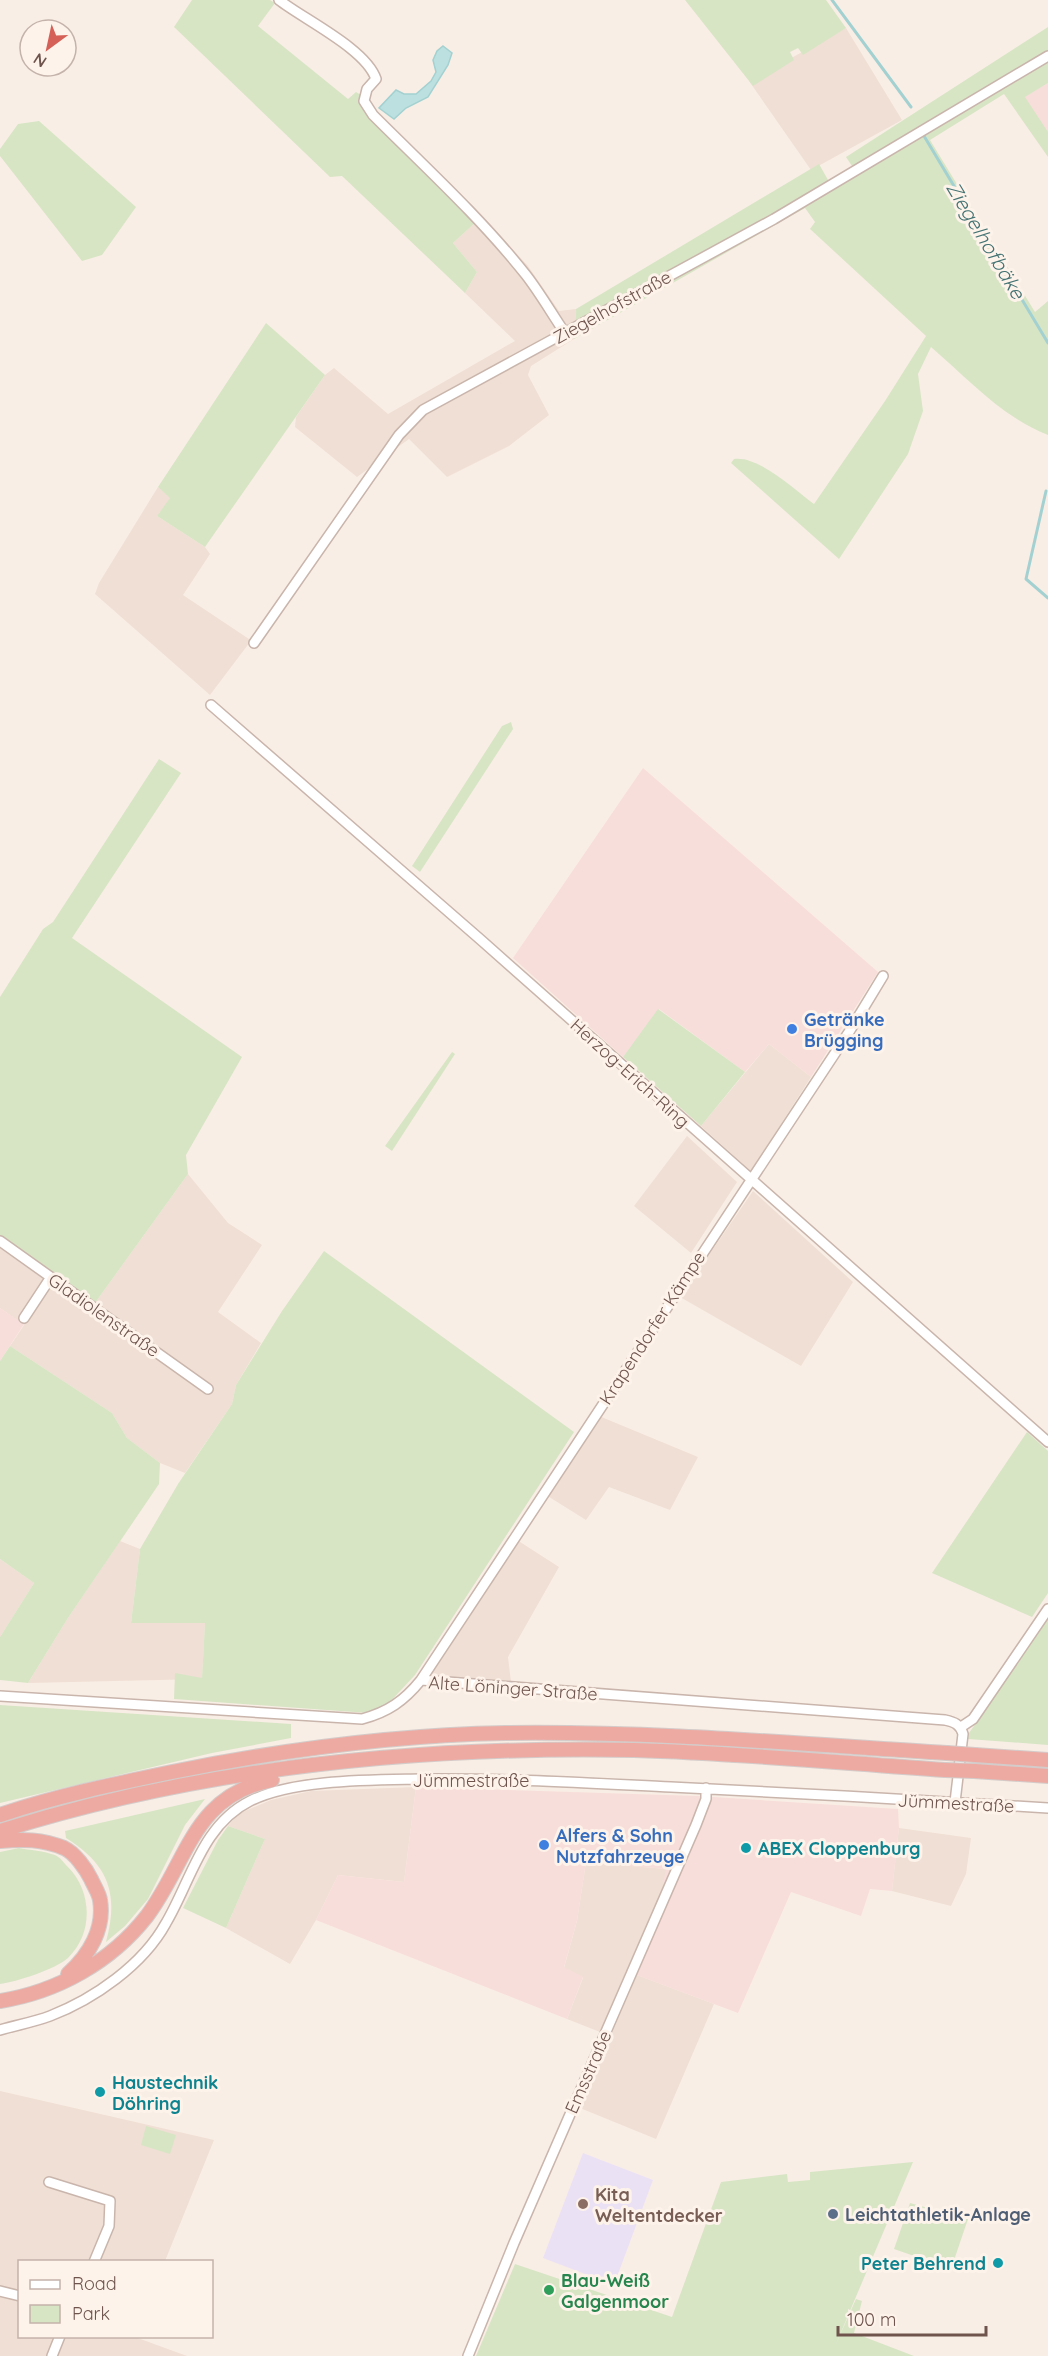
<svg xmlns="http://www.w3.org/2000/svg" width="1048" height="2356" viewBox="0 0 1048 2356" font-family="Quicksand,sans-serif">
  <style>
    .residential { fill: #f0dfd4 }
    .commercial { fill: #f8deda }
    .education { fill: #ebe1f5 }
    .green { fill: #d7e5c5 }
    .water { fill: #bce0e0; stroke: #a3d1d1; stroke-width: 1.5 }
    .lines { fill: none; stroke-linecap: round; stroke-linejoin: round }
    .stream { stroke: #a3d1d1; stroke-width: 3 }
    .minor-casing { stroke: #c9b5ac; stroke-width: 12 }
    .highway-casing { stroke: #d4ccca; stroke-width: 16 }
    .minor { stroke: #fff; stroke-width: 9 }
    .highway { stroke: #edaaa2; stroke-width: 14 }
    .highway-bridge-casing { stroke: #d4ccca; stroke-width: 16; stroke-linecap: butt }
    .highway-bridge { stroke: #edaaa2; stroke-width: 14 }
    .shop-dot { fill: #3f7fe0; stroke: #fdf3ea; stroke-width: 2 }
    .culture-dot { fill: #0f9aa8; stroke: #fdf3ea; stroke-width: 2 }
    .education-dot { fill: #8d6e63; stroke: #fdf3ea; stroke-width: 2 }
    .service-dot { fill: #5c6f8a; stroke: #fdf3ea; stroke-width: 2 }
    .leisure-dot { fill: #2e9e5b; stroke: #fdf3ea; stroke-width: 2 }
    .labels { text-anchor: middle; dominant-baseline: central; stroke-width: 6; stroke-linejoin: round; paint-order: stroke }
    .street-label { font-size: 18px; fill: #6f544d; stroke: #fdf3ea }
    .shop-label { font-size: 18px; font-weight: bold; fill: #366cbe; stroke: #fdf3ea; text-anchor: start }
    .culture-label { font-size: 18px; font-weight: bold; fill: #0d838f; stroke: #fdf3ea; text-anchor: start }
    .education-label { font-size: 18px; font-weight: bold; fill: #785e54; stroke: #fdf3ea; text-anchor: start }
    .service-label { font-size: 18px; font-weight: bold; fill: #4e5e75; stroke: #fdf3ea; text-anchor: start }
    .leisure-label { font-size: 18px; font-weight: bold; fill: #27864d; stroke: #fdf3ea; text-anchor: start }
    .water-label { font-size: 20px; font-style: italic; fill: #437272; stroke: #fdf3ea }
  </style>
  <rect width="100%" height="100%" fill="#f9eee5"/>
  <path class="residential" d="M846 28 902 120 811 170 749 81Z
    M484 218 528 266 559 311 576 309 574 339 531 366 528 375 549 415 509 446 447 477 409 439 357 477 295 427 296 417 325 375 334 368 388 414 515 341 465 293 477 272 453 243 476 222Z
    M158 487 171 498 157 516 205 547 210 554 183 595 249 639 250 642 210 695 95 594 99 583Z
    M769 1044 811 1077 751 1171 701 1126Z
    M687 1136 737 1182 691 1253 634 1206Z
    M188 1174 228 1223 262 1245 218 1312 261 1343 236 1385 232 1404 185 1473 160 1463 127 1438 112 1413 10 1346 24 1325 0 1308V1246L47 1278 49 1270 95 1303Z
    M753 1191 853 1282 801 1366 680 1297Z
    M599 1416 698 1457 670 1510 609 1487 586 1520 546 1495Z
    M517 1540 559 1567 508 1657 511 1682 428 1677Z
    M120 1541 140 1549 131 1623H205L202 1679 28 1683 68 1618Z
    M0 1559 34 1583 0 1637Z
    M416 1787 404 1882 338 1875 316 1920 290 1964 226 1928 265 1839 228 1826 238 1814 271 1800 311 1791Z
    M899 1828 971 1838 966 1874 951 1906 892 1891Z
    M586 1862 666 1869 673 1886 634 1974 626 1971 600 2032 567 2019 583 1978 564 1968 577 1921Z
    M637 1975 714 2004 656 2139 580 2108Z
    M0 2091 214 2140 165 2261 20 2262V2336L135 2337 187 2356H0Z"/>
  <path class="commercial" d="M1048 83V137L1024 97Z
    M643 768 878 972 811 1077 769 1044 745 1072 659 1009 623 1057 513 958Z
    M0 1308 24 1324 0 1361Z
    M416 1787 698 1796 898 1809 899 1828 892 1891 870 1889 861 1916 791 1892 738 2013 634 1974 672 1885 663 1883 666 1869 586 1862 577 1921 564 1967 583 1977 567 2019 316 1920 338 1875 404 1882Z"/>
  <path class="education" d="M583 2153 653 2180 614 2285 543 2258Z"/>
  <path class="green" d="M192 0H270L275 3 258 26 348 99 356 92 361 95 363 109 476 222 453 243 477 272 465 293 342 176 330 177 174 27Z
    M685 0H826L846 28 803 55 798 48 790 52 794 60 753 86Z
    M1048 27V83L1025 97 1048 132V157L1004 94 930 140 1035 312 1048 301V435C1003 418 967 378 931 347L918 374 923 411 908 454 839 559 731 463 734 459C758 455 795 490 814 504L885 401 926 336 810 229 815 222 805 208 574 339 576 309 819 164 832 187 856 172 846 157Z
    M39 121 136 207 102 255 82 261 0 156V149L18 124Z
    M266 323 325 375 205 547 157 516 170 498 158 487Z
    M511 722 513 729 420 872 412 866 502 726Z
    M159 759 181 773 72 938 242 1057 186 1155 188 1174 95 1303 0 1235V997L43 929 53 922Z
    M658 1009 745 1072 701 1126 623 1057Z
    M452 1052 455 1054 392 1151 385 1146Z
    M324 1251 574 1432 415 1675 388 1704 368 1713 174 1699 175 1673 202 1678 205 1623H131L140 1549 178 1484 232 1404 236 1385 282 1311Z
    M10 1346 112 1413 127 1438 160 1463 159 1484 68 1618 28 1683 0 1680V1637L34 1583 0 1559V1361Z
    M1027 1432 1048 1451V1593L1032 1617 932 1573Z
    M1048 1618V1745L968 1739 969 1733 976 1723Z
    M0 1705 291 1724V1738L212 1753 0 1803Z
    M205 1799 185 1825 148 1899 125 1926 106 1942C119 1894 109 1865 66 1838L65 1831Z
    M228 1826 265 1839 226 1928 183 1908 218 1840Z
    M19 1848C30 1850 44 1851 55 1855 60 1857 64 1863 68 1867 92 1891 94 1933 68 1958 56 1969 16 1982 0 1984V1852Z
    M146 2126 176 2135 170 2154 141 2145Z
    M913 2162 836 2344 856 2299 862 2301 854 2333 914 2356H476L515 2264 672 2317 721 2182 787 2174 788 2182 810 2180V2172Z
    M910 2203 968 2219 951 2269 894 2249Z"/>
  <path class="water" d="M443 46 452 53 448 65 428 97 406 108 394 119 379 108 396 90 404 94H416L431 81 436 72 433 60 437 51Z"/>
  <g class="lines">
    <path class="stream" d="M832 0 911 107
      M924 136 1048 343
      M1046 491 1026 579 1048 598"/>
    <defs>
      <path id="minor" d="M279 0C305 20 366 49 376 79L367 89 364 101 373 115C425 167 480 217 526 275 540 293 552 314 565 333
        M254 643 399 435 423 410 774 219 1048 56
        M211 705 481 940 1048 1442
        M0 1241 208 1389
        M24 1318 51 1277
        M421 1680 849 1032 883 976
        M0 1696 362 1719C388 1712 404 1701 421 1680L945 1720C954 1722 960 1724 963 1734L955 1802
        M961 1727 973 1719 1048 1609
        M0 2030C17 2025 34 2022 50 2016 94 1999 143 1965 166 1923 191 1881 202 1825 250 1801 293 1779 373 1780 421 1779 505 1778 588 1783 671 1787 797 1793 922 1800 1048 1808
        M49 2182 110 2201 109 2226 94 2262
        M0 2291 20 2296
        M52 2356 60 2336
        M468 2356 514 2243 696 1825 706 1799V1788"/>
      <path id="highway" d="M975 1755 1048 1760
        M974 1771 1048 1776
        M0 1815C56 1796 114 1784 172 1772 281 1750 394 1735 506 1733 653 1731 800 1744 947 1753
        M0 1831C203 1767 422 1746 634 1750 738 1753 842 1763 945 1770
        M0 1841C23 1839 42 1839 64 1848 75 1853 86 1869 91 1879 94 1886 99 1893 100 1900 105 1929 89 1955 68 1974
        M0 2001C57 1992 111 1962 147 1916 188 1861 193 1795 272 1780"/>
    </defs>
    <use href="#minor" class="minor-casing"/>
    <use href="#highway" class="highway-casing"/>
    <use href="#minor" class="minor"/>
    <use href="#highway" class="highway"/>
    <defs>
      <path id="highway-bridge" d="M947 1753 975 1755
        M945 1770 974 1771"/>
    </defs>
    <use href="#highway-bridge" class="highway-bridge-casing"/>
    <use href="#highway-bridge" class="highway-bridge"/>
  </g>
  <g class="shop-dot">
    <circle cx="792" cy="1029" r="6"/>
    <circle cx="544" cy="1845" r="6"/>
  </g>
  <g class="culture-dot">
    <circle cx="746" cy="1848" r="6"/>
    <circle cx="100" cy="2092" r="6"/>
    <circle cx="998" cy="2263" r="6"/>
  </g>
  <circle class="education-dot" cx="583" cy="2204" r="6"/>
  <circle class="service-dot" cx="833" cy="2214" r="6"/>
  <circle class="leisure-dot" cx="549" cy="2290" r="6"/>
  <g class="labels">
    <g class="street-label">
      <text transform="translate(612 307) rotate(-29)">Ziegelhofstraße</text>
      <text transform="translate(630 1073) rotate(42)">Herzog-Erich-Ring</text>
      <text transform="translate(104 1315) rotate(35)">Gladiolenstraße</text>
      <text transform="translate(652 1328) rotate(-57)">Krapendorfer Kämpe</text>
      <text transform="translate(513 1688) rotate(4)">Alte Löninger Straße</text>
      <text x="471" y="1780">Jümmestraße</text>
      <text transform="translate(956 1803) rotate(3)">Jümmestraße</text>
      <text transform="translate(588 2072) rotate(-66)">Emsstraße</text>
    </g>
    <g class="shop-label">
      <text x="804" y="1019">Getränke<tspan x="804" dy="21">Brügging</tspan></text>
      <text x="556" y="1835">Alfers &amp; Sohn<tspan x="556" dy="21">Nutzfahrzeuge</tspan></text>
    </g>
    <g class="culture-label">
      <text x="758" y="1848">ABEX Cloppenburg</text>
      <text x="112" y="2082">Haustechnik<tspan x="112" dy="21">Döhring</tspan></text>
      <text x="986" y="2263" text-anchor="end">Peter Behrend</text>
    </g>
    <g class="education-label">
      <text x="595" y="2194">Kita<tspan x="595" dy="21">Weltentdecker</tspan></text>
    </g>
    <g class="service-label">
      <text x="845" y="2214">Leichtathletik-Anlage</text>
    </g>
    <g class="leisure-label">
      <text x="561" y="2280">Blau-Weiß<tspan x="561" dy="21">Galgenmoor</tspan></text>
    </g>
    <g class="water-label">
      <text transform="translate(986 240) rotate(59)">Ziegelhofbäke</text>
    </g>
  </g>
  <rect x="18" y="2260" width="195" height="78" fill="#fdf3ea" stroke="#c4b3ab" stroke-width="1.5"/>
  <rect x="30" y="2280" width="30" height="9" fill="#ffffff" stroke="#c4b3ab" stroke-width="1.5"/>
  <text x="72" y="2290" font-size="18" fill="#6f544d">Road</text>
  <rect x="30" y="2305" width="30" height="18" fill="#d7e5c5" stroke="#c4b3ab" stroke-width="1.5"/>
  <text x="72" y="2320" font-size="18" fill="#6f544d">Park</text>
  <g transform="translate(48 48) rotate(213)"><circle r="28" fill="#fdf3ea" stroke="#c4b3ab" stroke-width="1.5"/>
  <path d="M0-4.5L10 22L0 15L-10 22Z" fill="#d56057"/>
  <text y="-9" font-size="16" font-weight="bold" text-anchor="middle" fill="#6f544d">N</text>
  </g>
  <path d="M838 2326v9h148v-9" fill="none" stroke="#6f544d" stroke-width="3"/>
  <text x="847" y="2326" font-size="18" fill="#6f544d" stroke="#fdf3ea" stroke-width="4.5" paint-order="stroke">100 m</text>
</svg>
